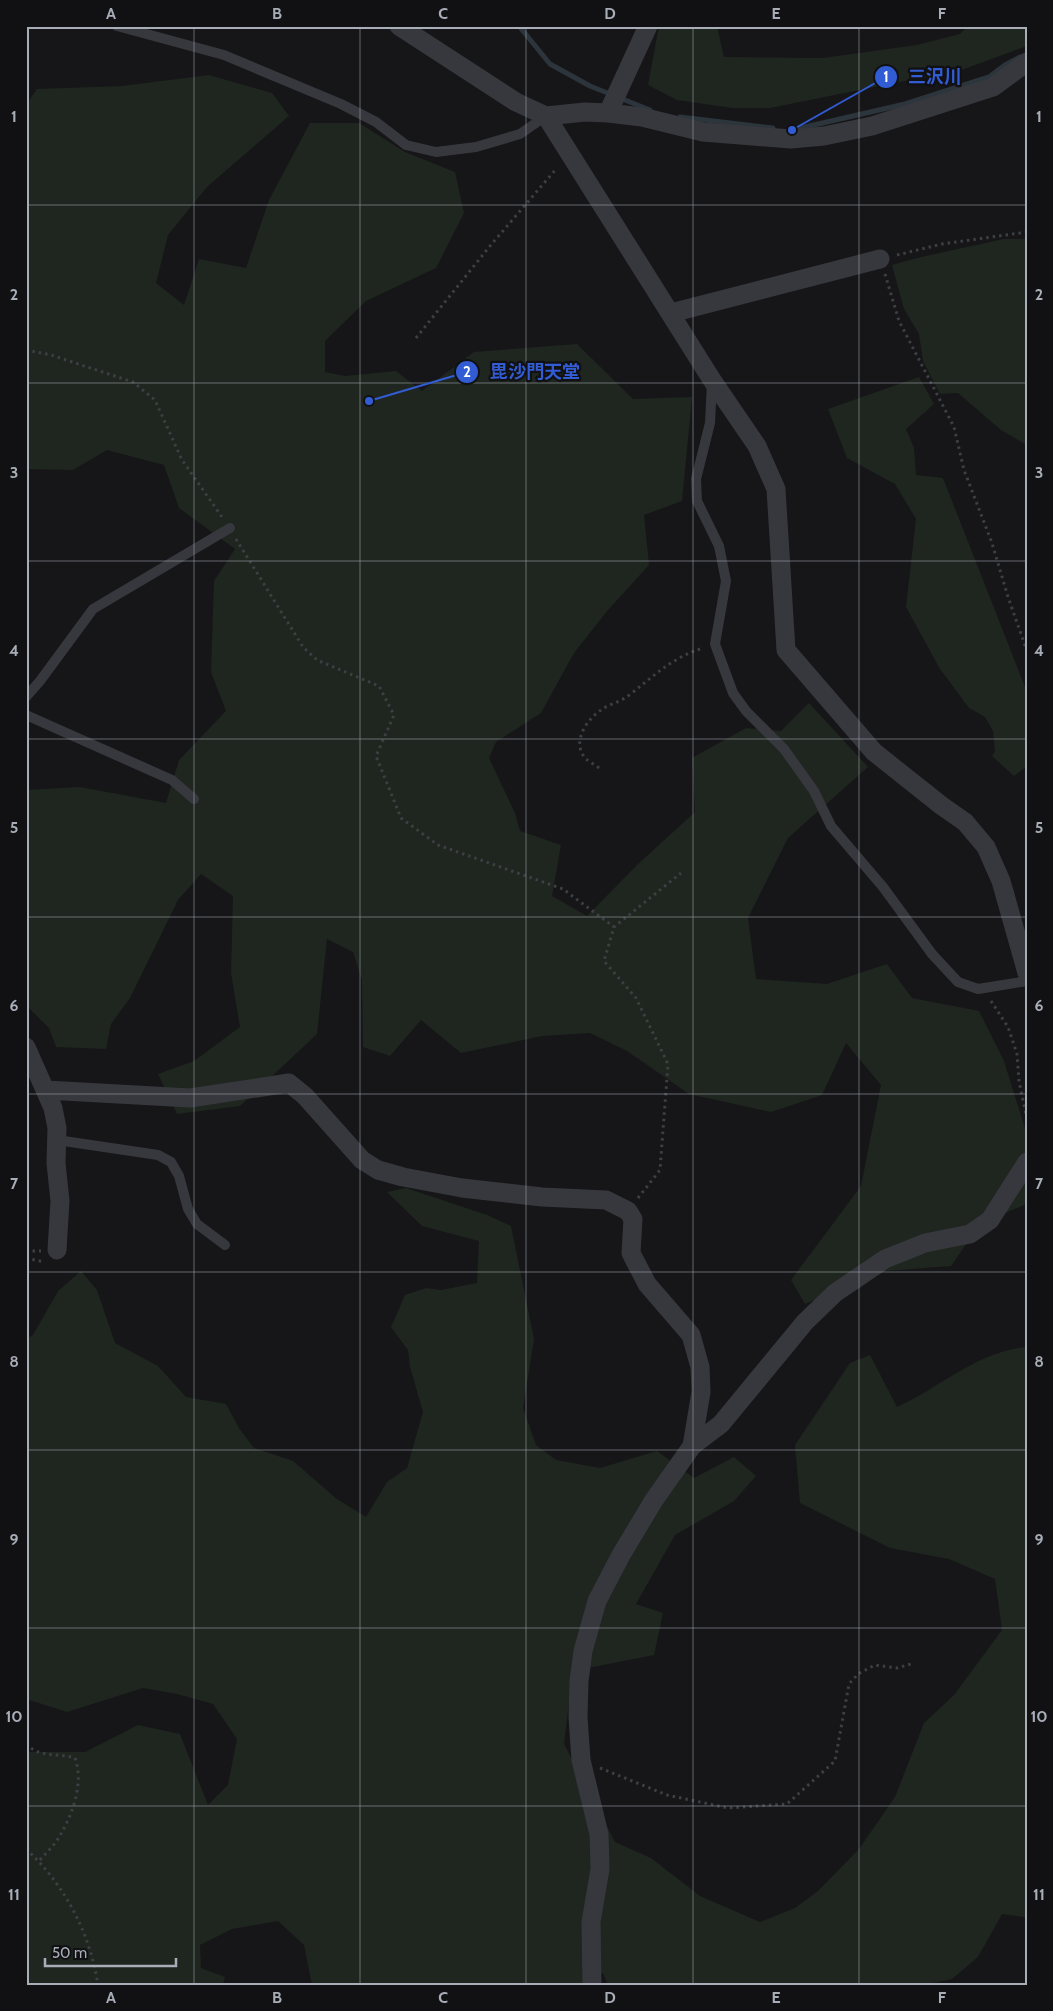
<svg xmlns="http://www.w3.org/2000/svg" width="1053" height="2011" viewBox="0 0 1053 2011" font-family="Cabin,'Noto Sans JP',sans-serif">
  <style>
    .green { fill: #1e261f }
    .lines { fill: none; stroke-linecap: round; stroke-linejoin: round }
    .stream { stroke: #2c353c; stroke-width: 5 }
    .path { stroke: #3d3f44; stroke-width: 3; stroke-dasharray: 2.5 4; stroke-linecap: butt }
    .service { stroke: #37383d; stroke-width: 10 }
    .minor { stroke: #37383d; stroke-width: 19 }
    .grid { fill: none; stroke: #a8adb8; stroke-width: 1; stroke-opacity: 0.55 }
    .leader { fill: none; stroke: #325cd3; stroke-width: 2 }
    .callout-dot { fill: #325cd3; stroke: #111113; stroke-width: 2 }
    .mark-label { font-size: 15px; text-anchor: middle; font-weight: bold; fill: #fff }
    .callout-label { font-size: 18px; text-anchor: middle; font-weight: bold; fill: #325cd3; stroke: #111113; stroke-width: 4.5; stroke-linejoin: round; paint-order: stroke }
    .neatline { fill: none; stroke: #a8adb8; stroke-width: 2 }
    .grid-label { font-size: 16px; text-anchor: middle; font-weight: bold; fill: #a8adb8 }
  </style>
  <rect width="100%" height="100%" fill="#161618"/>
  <path class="green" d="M659 26H717L724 57 823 58 917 45 960 34 968 26H1027V46L964 69 770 108H732L677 100 648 85Z
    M209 75 272 93 289 116 207 187 168 235 156 283 184 305 199 259 246 268 269 200 310 123H359L405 152 455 172 464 213 436 268 366 301 325 341V372L345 376 396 371 422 391 474 352 577 344 633 399 692 397 682 501 644 515 649 565 608 610 574 653 541 713 496 742 489 758 515 813 520 831 561 845 552 896 587 916 637 865 695 812 692 758 746 728 781 731 809 703 868 767 788 838 748 918 756 979 827 984 887 964 912 998 979 1011 1004 1061 1027 1135V1202L1024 1205 980 1224 951 1266 886 1271 805 1304 791 1280 861 1186 881 1085 846 1043 822 1095 771 1112 689 1094 627 1051 590 1033 542 1036 461 1053 421 1020 390 1056 363 1047 362 980 353 952 327 939 317 1034 240 1106 177 1114 158 1074 194 1061 240 1027 231 973 233 896 201 874 178 900 130 998 111 1024 106 1049 56 1047 49 1028 26 1005V790L80 787 166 803 179 760 226 711 211 672 214 581 235 549 179 508 164 465 107 450 73 470 26 469V105L37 89 122 86Z
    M1003 239H1027V445L1001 430 958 393 940 394 923 361 919 334 904 309 892 265C928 254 966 248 1003 239Z
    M919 377 934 404 906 429 914 448 916 475 943 478 1027 692V766L1014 776 992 756 995 751 993 731 985 717 969 708 940 669 906 607 916 519 895 484 847 458 828 409Z
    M406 1188 487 1215 511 1226 534 1339 523 1408 536 1445 556 1460 600 1468 657 1451 694 1478 734 1457 756 1476 734 1501 675 1535 636 1604 663 1613 654 1655 573 1671 564 1744 615 1842 651 1858 700 1896 760 1922 795 1908 818 1891 859 1849 895 1797 924 1723 954 1695 1002 1630 995 1579 949 1559 890 1548 800 1503 795 1445 850 1363 870 1355 897 1407C940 1388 978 1351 1027 1347V1920L1024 1917 1002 1914 978 1957 952 1979 923 1985H608L603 1973 584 1974 583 1985H312L304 1945 278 1921 232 1929 200 1945 201 1968 225 1977 223 1985H26V1752H85L138 1725 180 1734 208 1805 228 1785 237 1739 213 1704 177 1694 143 1688 67 1712 26 1699V1339L33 1335 58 1291 81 1271 97 1290 115 1343 158 1366 186 1397 226 1404 239 1428 254 1448 293 1461 337 1499 366 1517 387 1482 407 1468 423 1412 410 1367 408 1350 391 1327 405 1295 426 1288 441 1290 477 1283 479 1241 422 1226 387 1192Z"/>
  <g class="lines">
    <path class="stream" d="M519 26 550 64 590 86 650 110
      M680 117 773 128
      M792 130 905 104 989 77 1005 65 1020 57"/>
    <path class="path" d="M897 255 942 244 1027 232
      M885 274 899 321 954 427 964 470 992 543 1008 597 1027 651
      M416 338 490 246 557 168
      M26 350 51 355 133 382 155 400 182 460 222 517
      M236 539 303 647 317 660 379 686 394 715 376 756 401 818 438 845 563 889 614 927
      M599 768C595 765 590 762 586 759 571 743 586 720 601 710 609 704 620 702 628 696 654 676 671 658 703 648
      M991 1001 1008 1027 1017 1054 1019 1081 1027 1119
      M638 1198 660 1170 668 1064 636 998 604 961 614 927 681 873
      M26 1251H41
      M26 1258 44 1262
      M26 1744C42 1759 56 1752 75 1758 84 1783 73 1814 59 1837 54 1846 46 1853 39 1861
      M600 1768 667 1795 728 1808 787 1804 835 1761 849 1684 858 1674 875 1665 897 1668 911 1664
      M26 1849C65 1885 90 1933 98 1985"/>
    <path class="service" d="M117 26 224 55 341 104 376 122 406 145 436 152 476 147 520 134 546 116
      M712 383 710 423 696 479 697 501 719 546 726 581 715 644 733 693 746 711 784 749 814 791 831 826 883 887 932 954 958 982 978 989 1027 981
      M26 697 40 681 93 609 230 528
      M26 715 172 780 194 799
      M57 1140 158 1155 171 1162 179 1176 188 1209 197 1224 225 1245"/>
    <path class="minor" d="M399 26 516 102 546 116 585 112 608 113 642 117 703 132 791 139 824 136 872 126 931 107 993 87 1027 62
      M608 113 648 26
      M546 116 712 380 757 446 776 489 786 650 874 752 942 806 965 822 986 847 1001 881 1027 973
      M671 313 880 259
      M26 1047 53 1108 57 1128 56 1163 60 1201 57 1250
      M46 1090 190 1098 289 1083 305 1096 362 1160 378 1170 403 1177 462 1188 542 1197 606 1200 628 1211 633 1219 631 1253 647 1284 691 1335 700 1367 701 1392 692 1446
      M592 1985 591 1922 600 1869 599 1834 581 1760 578 1717 579 1681 583 1651 597 1601 621 1555 654 1500 692 1446 721 1424 805 1322 835 1293 885 1259 925 1243 970 1234 990 1220 1027 1162"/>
  </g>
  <path class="grid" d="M194 26V1985M360 26V1985M526 26V1985M693 26V1985M859 26V1985M26 205H1027M26 383H1027M26 561H1027M26 739H1027M26 917H1027M26 1094H1027M26 1272H1027M26 1450H1027M26 1628H1027M26 1806H1027"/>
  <path class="leader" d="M792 130L886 77M369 401L467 372"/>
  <g class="callout-dot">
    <circle cx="792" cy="130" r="5"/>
    <circle cx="369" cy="401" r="5"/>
    <circle cx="886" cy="77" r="12"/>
    <circle cx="467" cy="372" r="12"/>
  </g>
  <g class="mark-label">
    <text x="886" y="82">1</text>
    <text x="467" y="377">2</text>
  </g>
  <g class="callout-label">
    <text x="935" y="83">三沢川</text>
    <text x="535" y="378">毘沙門天堂</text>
  </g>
  <rect width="1053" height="2011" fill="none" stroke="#111113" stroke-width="55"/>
  <path d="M45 1958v8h131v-8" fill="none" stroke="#a8adb8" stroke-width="2.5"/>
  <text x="52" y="1958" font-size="15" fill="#a8adb8" stroke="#111113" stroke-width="4" paint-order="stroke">50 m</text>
  <rect x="28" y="28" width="998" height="1956" class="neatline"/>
  <g class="grid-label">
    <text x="111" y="19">A</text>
    <text x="277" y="19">B</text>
    <text x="443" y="19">C</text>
    <text x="610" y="19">D</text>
    <text x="776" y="19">E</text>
    <text x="942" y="19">F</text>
    <text x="14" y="122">1</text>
    <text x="1039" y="122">1</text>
    <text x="14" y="300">2</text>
    <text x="1039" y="300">2</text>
    <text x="14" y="478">3</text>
    <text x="1039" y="478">3</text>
    <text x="14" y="656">4</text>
    <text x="1039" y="656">4</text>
    <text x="14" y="833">5</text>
    <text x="1039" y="833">5</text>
    <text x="14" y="1011">6</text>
    <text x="1039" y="1011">6</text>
    <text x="14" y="1189">7</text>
    <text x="1039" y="1189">7</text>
    <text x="14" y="1367">8</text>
    <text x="1039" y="1367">8</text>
    <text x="14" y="1545">9</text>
    <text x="1039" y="1545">9</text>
    <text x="14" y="1722">10</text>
    <text x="1039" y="1722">10</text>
    <text x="14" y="1900">11</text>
    <text x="1039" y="1900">11</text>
    <text x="111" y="2003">A</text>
    <text x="277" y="2003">B</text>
    <text x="443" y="2003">C</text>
    <text x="610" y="2003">D</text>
    <text x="776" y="2003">E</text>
    <text x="942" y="2003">F</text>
  </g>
</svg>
